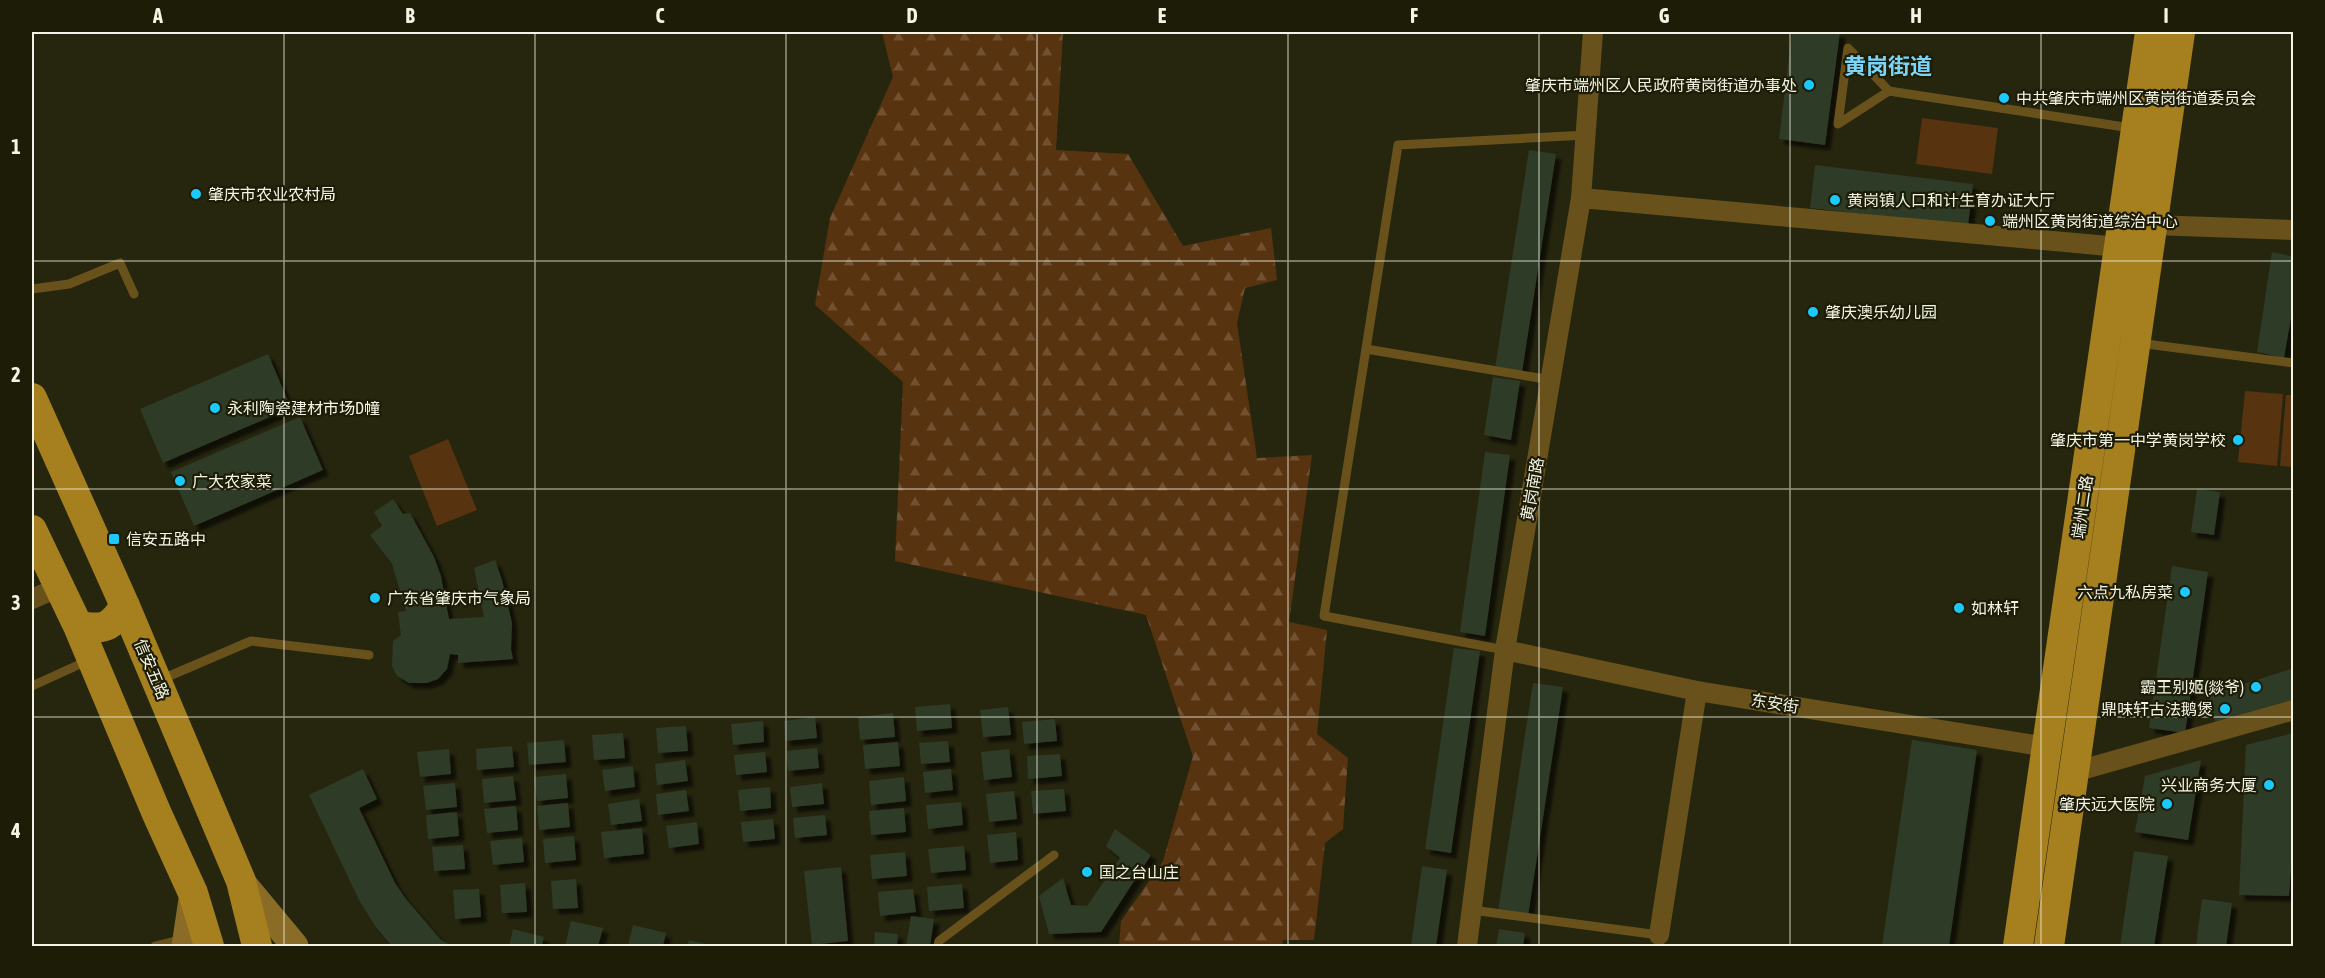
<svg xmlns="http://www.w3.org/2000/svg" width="2325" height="978" viewBox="0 0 2325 978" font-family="'Asap Condensed','Noto Sans SC',sans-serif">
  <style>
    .forest { fill: url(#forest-firs) }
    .park { fill: #58330f }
    .building { fill: #2f3a25; filter: url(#shadow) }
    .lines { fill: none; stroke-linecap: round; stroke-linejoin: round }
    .service { stroke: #69511b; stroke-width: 9 }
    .minor { stroke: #69511b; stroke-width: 20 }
    .secondary { stroke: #8a6c27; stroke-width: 27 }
    .primary { stroke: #a67f1e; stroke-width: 30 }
    .grid { fill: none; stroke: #f3f4e5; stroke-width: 1.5; stroke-opacity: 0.55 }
    .poi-dot { fill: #1bcafc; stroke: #1d1c06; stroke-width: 2 }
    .labels { text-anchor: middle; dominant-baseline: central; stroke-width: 4.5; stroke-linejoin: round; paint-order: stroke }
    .poi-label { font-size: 16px; fill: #f3f4e5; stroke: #1d1c06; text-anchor: start }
    .street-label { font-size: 16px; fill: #f3f4e5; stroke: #1d1c06 }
    .district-label { font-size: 22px; font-weight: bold; fill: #7ad5f8; stroke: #1d1c06 }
    .neatline { fill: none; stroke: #f3f4e5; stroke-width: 2 }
    .grid-label { font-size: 20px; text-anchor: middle; font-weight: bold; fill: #f3f4e5 }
  </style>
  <defs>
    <pattern id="forest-firs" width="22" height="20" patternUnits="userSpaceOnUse" patternTransform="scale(1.5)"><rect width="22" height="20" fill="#58330f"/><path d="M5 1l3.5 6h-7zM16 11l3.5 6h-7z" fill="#705132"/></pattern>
    <filter id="shadow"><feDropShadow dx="5.5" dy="5.5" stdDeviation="1.5" flood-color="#0009"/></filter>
  </defs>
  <rect width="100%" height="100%" fill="#26260f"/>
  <path class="forest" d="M882 32H1063L1056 150 1128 154 1183 246 1271 228 1277 280 1245 288 1237 323 1257 458 1312 455 1289 622 1327 630 1317 734 1348 758 1343 829 1325 843 1314 940H1283L1282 946H1119L1121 921 1163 861 1193 756 1146 615 895 561 903 382 815 305 830 218 893 77Z"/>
  <path class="park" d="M1922 118 1998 128 1992 174 1916 164Z
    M2245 391 2283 394 2277 466 2238 462Z
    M2286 395H2293V467L2280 466Z
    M448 439 477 510 437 526 409 456Z"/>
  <path class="building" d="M1792 32H1840L1825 145 1779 139Z
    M1529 150 1556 154 1522 372 1495 368Z
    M1815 165 1973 184 1968 226 1810 208Z
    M2272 252 2294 257V300L2284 358 2257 352Z
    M268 354 291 408 163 463 140 409Z
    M1493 377 1520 381 1511 440 1484 435Z
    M300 417 323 470 194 526 171 472Z
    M1485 452 1510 455 1485 636 1460 632Z
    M2197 489 2220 492 2214 535 2191 532Z
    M393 499 403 514 410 513 434 557 441 576 449 619 484 617 474 568 495 560 502 580 512 623 511 649 513 659 458 663V655L450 654 447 669 438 679 427 683H409L397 676 392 666 393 641 401 635 398 612 406 611 392 564 370 535 382 526 374 512Z
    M2172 566 2208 572 2185 733 2149 728Z
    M1454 648 1480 651 1451 853 1425 849Z
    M2294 668V700L2216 724 2207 696Z
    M1533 683 1563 687 1528 916 1498 911Z
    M950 704 952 728 917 731 915 707Z
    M1008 707 1011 735 983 737 980 710Z
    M893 713 895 737 860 740 858 717Z
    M815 717 817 738 785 741 784 721Z
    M1055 719 1057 741 1024 744 1022 722Z
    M763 721 764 742 733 745 731 724Z
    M686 726 688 751 658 753 656 728Z
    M623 733 625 758 594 760 592 735Z
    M2294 733V824L2289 896 2239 895 2246 745Z
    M564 740 566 762 529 765 527 743Z
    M1912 740 1977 750 1949 946H1882Z
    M948 741 950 762 921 764 919 743Z
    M898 742 900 766 865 769 863 745Z
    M512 746 514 767 477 770 476 749Z
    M817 748 819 768 788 771 786 751Z
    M449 749 451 774 420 777 417 752Z
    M1009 749 1012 777 984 780 981 752Z
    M765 752 767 772 736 775 734 755Z
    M1060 754 1062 776 1028 779 1027 756Z
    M685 760 688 781 657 785 655 764Z
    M2201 760 2188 840 2135 832 2145 776Z
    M633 766 635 787 605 791 602 770Z
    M363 769 377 799 359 808 395 883 406 899 441 940 453 946H392L375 926 359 900 309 795Z
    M951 769 953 790 925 793 923 772Z
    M566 774 568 798 537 801 534 777Z
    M513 776 516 800 484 803 482 779Z
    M904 777 906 801 871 805 869 781Z
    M455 783 457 807 426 810 423 786Z
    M822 783 824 804 792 807 790 787Z
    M770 787 771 808 740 811 738 790Z
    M1064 789 1066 811 1033 814 1031 791Z
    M686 790 689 811 658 815 656 794Z
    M1014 791 1017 819 989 822 986 794Z
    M639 799 642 821 611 825 608 804Z
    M961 802 963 825 928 829 926 805Z
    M568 803 570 827 539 830 537 806Z
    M516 806 518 830 487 833 484 809Z
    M904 808 906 832 871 835 869 811Z
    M457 812 459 836 428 839 426 815Z
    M825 815 827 835 795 838 793 818Z
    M773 819 775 839 743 842 741 822Z
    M697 822 699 844 669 848 666 826Z
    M642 828 644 854 604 858 601 832Z
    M1115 829 1151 855 1101 932 1049 934 1039 896 1063 878 1071 905 1087 906 1120 858 1106 846Z
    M1016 832 1018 860 990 863 987 835Z
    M574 836 576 860 545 863 543 839Z
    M522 838 524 862 493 865 490 841Z
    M463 845 465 869 434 871 432 847Z
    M964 846 966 870 931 873 928 849Z
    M2134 851 2168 856 2154 946H2120Z
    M905 852 907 876 872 879 870 855Z
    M1422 866 1447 870 1436 946H1411Z
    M841 867 848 941 812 945 804 871Z
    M576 879 578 908 553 909 551 881Z
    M525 883 527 912 502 913 500 885Z
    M962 884 964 908 929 911 927 887Z
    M479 889 481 917 455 919 453 890Z
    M913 889 916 912 880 916 878 892Z
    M2202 899 2232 903 2226 946H2196Z
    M911 916 934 919 930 946H906Z
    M571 921 603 928 598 946H565Z
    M633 925 666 933 663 946H628Z
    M513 929 544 937 542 946H509Z
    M1499 929 1525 933 1523 946H1496Z
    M875 932 898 934 897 946H874Z
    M689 940 714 946H687Z"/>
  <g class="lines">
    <path class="service" d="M1889 91 1838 124 1848 48 1889 91 2131 128
      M32 289 69 284 120 263 134 294
      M2138 343 2294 363
      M1366 349 1551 380
      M1505 650 1324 616 1398 145 1587 135
      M160 680 251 641 369 655
      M32 686 89 660
      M1472 910 1659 935
      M155 946 184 939
      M938 946 939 941 1054 855"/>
    <path class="minor" d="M1581 198 2119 247
      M2152 225 2294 230
      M32 599 59 587
      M1505 650 1697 691 2047 747
      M2074 772 2294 710
      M1659 935 1697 691
      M1467 946 1505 650 1581 198 1593 32"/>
    <path class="secondary" d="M241 881 295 946
      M185 946 193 893"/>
    <path class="primary" d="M32 398 125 606 241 881 257 946
      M32 530 78 626 157 814 193 893 209 946
      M78 626C105 630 110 628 125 606
      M2018 946 2150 32
      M2049 946 2180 32"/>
  </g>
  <path class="grid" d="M284 32V946M535 32V946M786 32V946M1037 32V946M1288 32V946M1539 32V946M1790 32V946M2041 32V946M32 261H2294M32 489H2294M32 717H2294"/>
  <g class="poi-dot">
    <circle cx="1809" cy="85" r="6"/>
    <circle cx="2004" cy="98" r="6"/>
    <circle cx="196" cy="194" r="6"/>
    <circle cx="1835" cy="200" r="6"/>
    <circle cx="1990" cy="221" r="6"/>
    <circle cx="1813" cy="312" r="6"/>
    <circle cx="215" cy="408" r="6"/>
    <circle cx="2238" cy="440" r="6"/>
    <circle cx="180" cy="481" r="6"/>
    <rect x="108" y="533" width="12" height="12" rx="3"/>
    <circle cx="2185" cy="592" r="6"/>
    <circle cx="375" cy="598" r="6"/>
    <circle cx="1959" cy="608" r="6"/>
    <circle cx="2256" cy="687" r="6"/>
    <circle cx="2225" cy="709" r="6"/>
    <circle cx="2269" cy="785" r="6"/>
    <circle cx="2167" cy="804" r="6"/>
    <circle cx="1087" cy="872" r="6"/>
  </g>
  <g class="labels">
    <g class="poi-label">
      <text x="1797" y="85" text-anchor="end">肇庆市端州区人民政府黄岗街道办事处</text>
      <text x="2016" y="98">中共肇庆市端州区黄岗街道委员会</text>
      <text x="208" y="194">肇庆市农业农村局</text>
      <text x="1847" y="200">黄岗镇人口和计生育办证大厅</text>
      <text x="2002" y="221">端州区黄岗街道综治中心</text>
      <text x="1825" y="312">肇庆澳乐幼儿园</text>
      <text x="227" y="408">永利陶瓷建材市场D幢</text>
      <text x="2226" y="440" text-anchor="end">肇庆市第一中学黄岗学校</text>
      <text x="192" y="481">广大农家菜</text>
      <text x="126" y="539">信安五路中</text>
      <text x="2173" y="592" text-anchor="end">六点九私房菜</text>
      <text x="387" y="598">广东省肇庆市气象局</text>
      <text x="1971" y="608">如林轩</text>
      <text x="2244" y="687" text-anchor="end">霸王别姬(燚爷)</text>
      <text x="2213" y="709" text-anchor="end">鼎味轩古法鹅煲</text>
      <text x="2257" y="785" text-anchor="end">兴业商务大厦</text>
      <text x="2155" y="804" text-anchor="end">肇庆远大医院</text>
      <text x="1099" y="872">国之台山庄</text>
    </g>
    <g class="street-label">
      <text transform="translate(1532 489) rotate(-80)">黄岗南路</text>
      <text transform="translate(2082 507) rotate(-82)">端州二路</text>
      <text transform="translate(152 669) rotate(67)">信安五路</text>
      <text transform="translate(1775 703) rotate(9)">东安街</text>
    </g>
    <g class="district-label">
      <text x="1888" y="66">黄岗街道</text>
    </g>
  </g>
  <rect width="2325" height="978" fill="none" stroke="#1d1c06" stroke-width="66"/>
  <rect x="33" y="33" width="2259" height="912" class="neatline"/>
  <g class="grid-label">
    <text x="158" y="23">A</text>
    <text x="410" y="23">B</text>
    <text x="660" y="23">C</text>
    <text x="912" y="23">D</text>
    <text x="1162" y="23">E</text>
    <text x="1414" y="23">F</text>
    <text x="1664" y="23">G</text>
    <text x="1916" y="23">H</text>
    <text x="2166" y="23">I</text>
    <text x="16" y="154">1</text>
    <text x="16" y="382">2</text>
    <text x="16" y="610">3</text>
    <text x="16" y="838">4</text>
  </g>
</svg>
